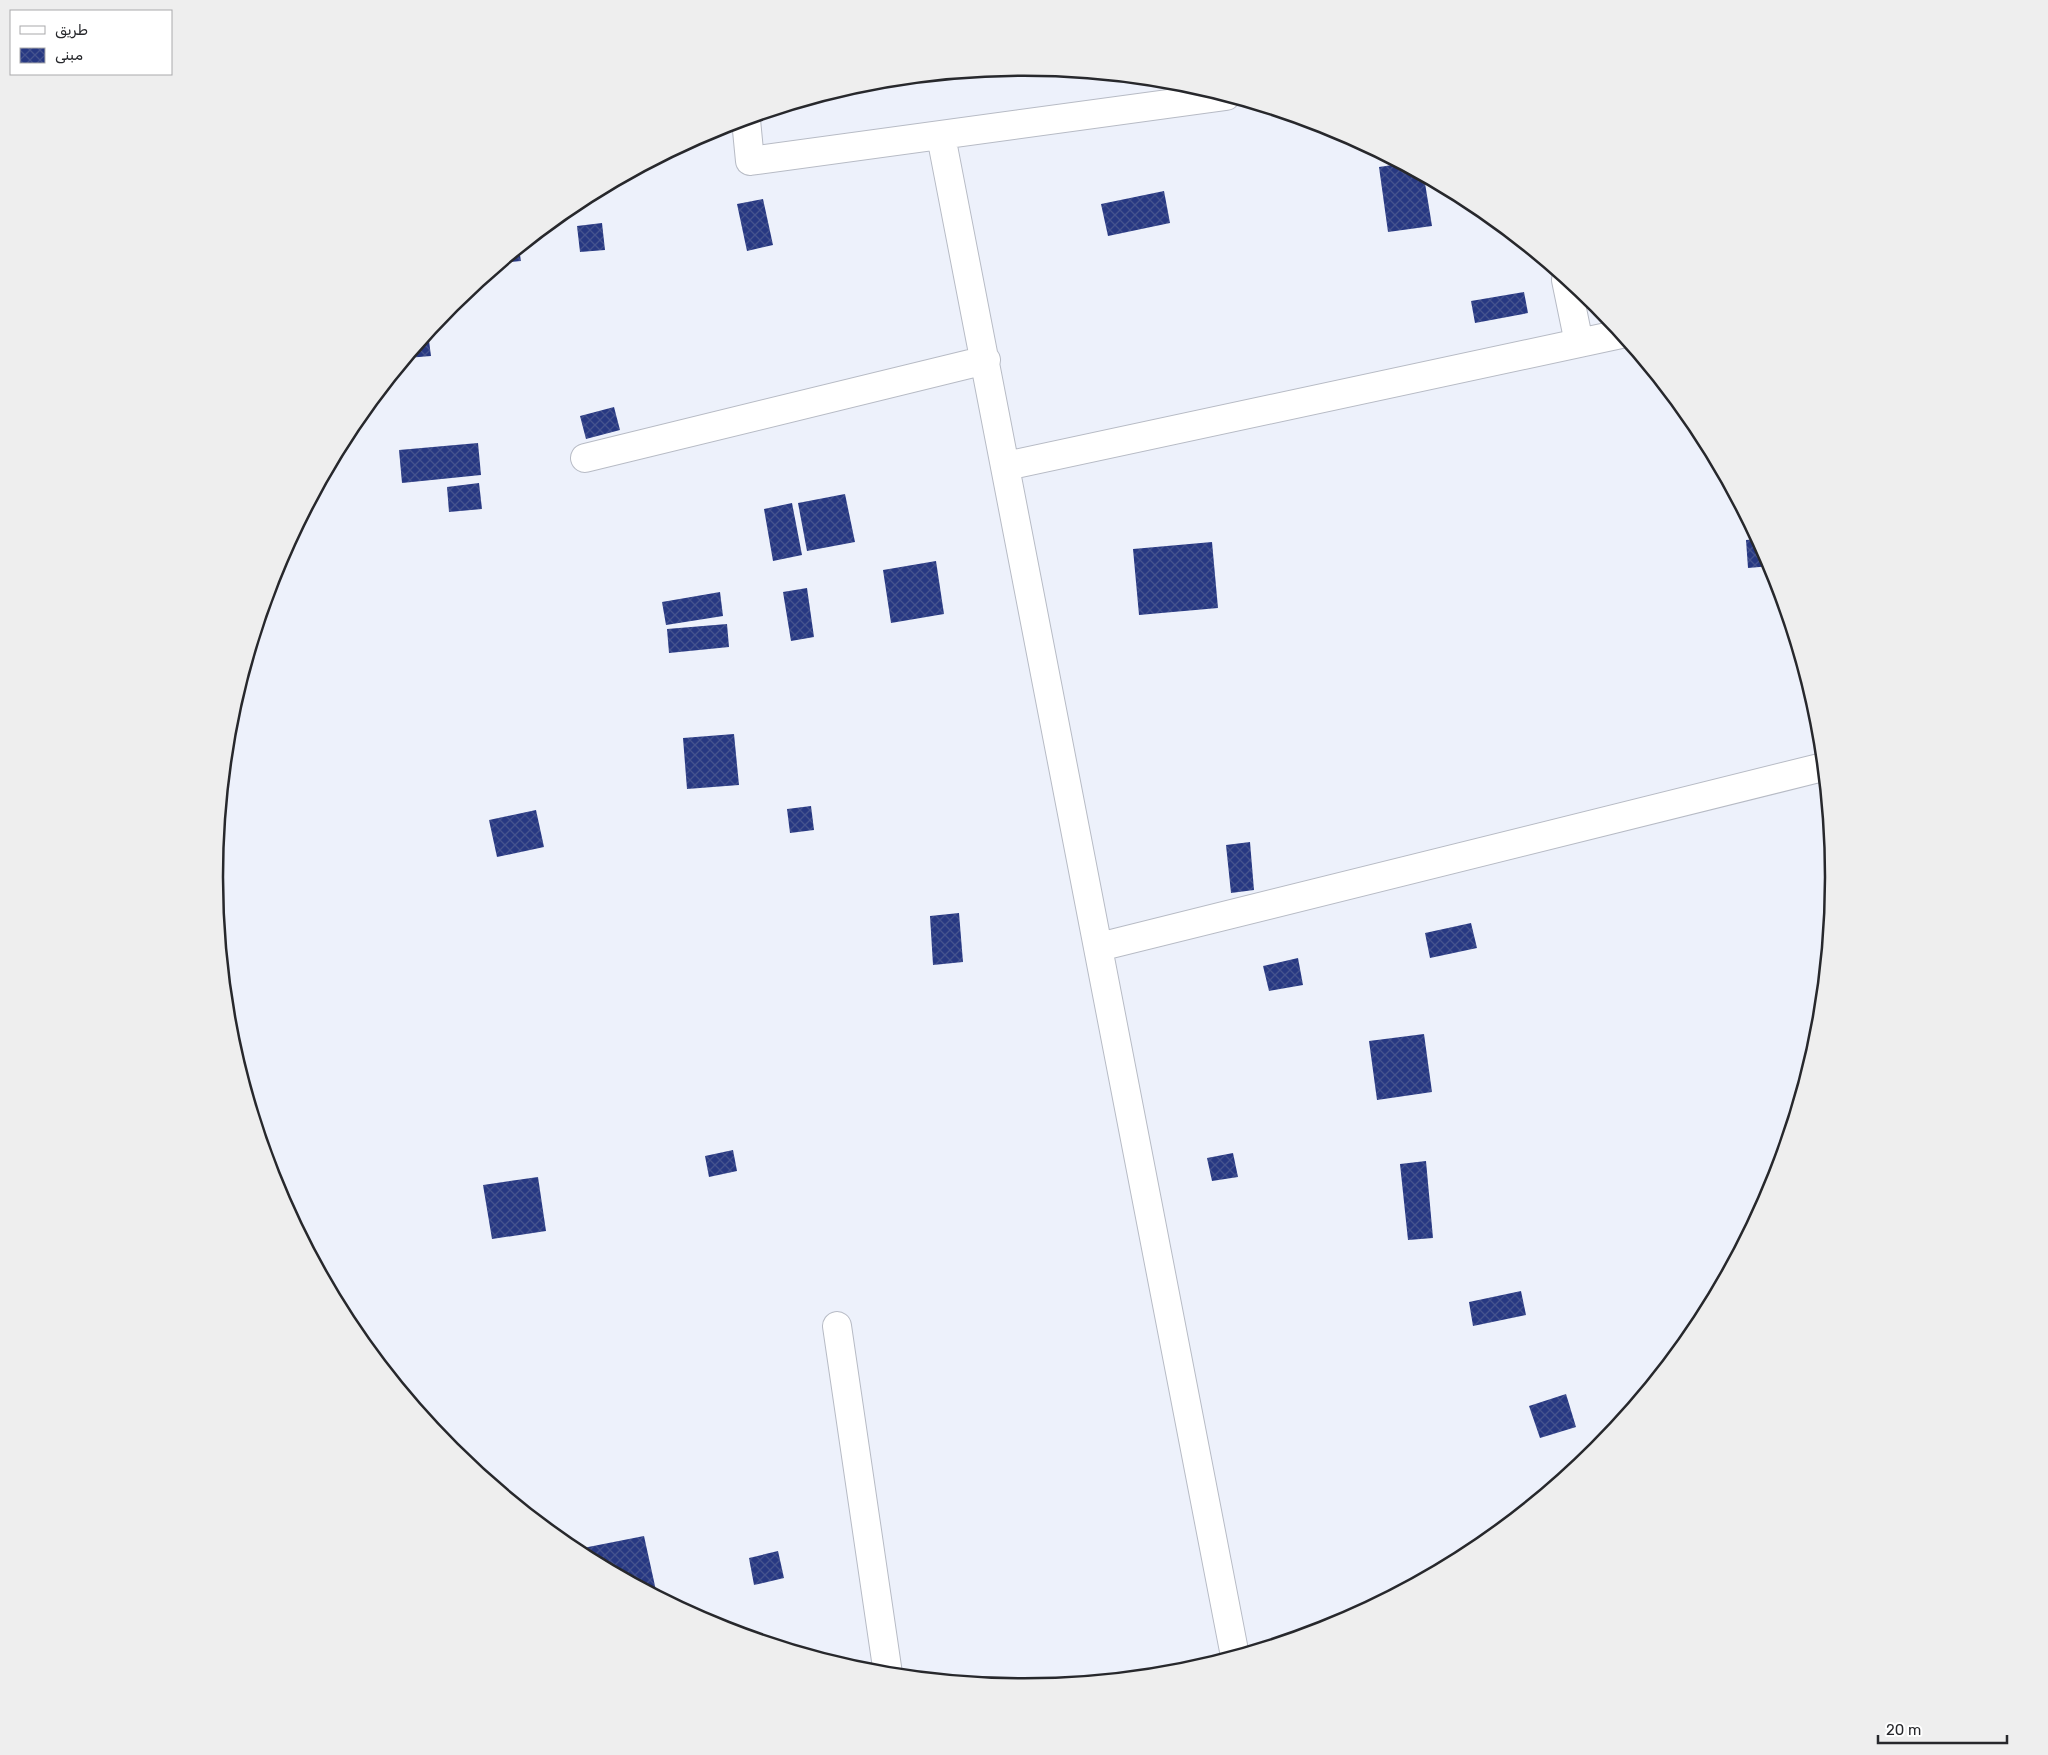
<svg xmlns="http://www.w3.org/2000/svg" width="2048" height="1755" viewBox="0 0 2048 1755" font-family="Rubik,'Noto Naskh Arabic',sans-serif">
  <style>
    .building { fill: url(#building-cross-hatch) }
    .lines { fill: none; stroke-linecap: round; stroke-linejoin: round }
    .minor-casing { stroke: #b7bbc5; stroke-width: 30 }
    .minor { stroke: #fff; stroke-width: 28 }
    .rim { fill: none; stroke: #27282c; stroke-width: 2.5 }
  </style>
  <defs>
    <pattern id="building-cross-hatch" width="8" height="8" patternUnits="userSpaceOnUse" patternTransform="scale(1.25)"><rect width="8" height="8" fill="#273882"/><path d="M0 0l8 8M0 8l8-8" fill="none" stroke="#45538e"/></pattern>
  </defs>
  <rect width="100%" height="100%" fill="#edf1fb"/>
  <path class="building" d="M1399 164 1424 177 1432 226 1388 232 1379 167Z
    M1164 191 1170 223 1108 236 1101 204Z
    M763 199 773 245 747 251 737 204Z
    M602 223 605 250 580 252 577 226Z
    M519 249 521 261 502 263Z
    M1524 292 1528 313 1475 323 1471 301Z
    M428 333 431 356 407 358Z
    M614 407 620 430 586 439 580 416Z
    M478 443 481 475 402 483 399 450Z
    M479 483 482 509 449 512 447 487Z
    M845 494 855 542 807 551 798 503Z
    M792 503 802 555 773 561 764 509Z
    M1757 539 1758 541 1771 566 1748 568 1746 540Z
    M1212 542 1218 608 1139 615 1133 549Z
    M936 561 944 614 891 623 883 570Z
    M807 588 814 637 791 641 783 592Z
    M720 592 723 616 666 625 662 602Z
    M727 624 729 647 669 653 667 629Z
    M734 734 739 785 687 789 683 738Z
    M811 806 814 830 790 833 787 809Z
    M536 810 544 847 497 857 489 820Z
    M1250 842 1254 890 1231 893 1226 845Z
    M959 913 963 962 933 965 930 916Z
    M1471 923 1477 948 1430 958 1425 933Z
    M1298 958 1303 985 1269 991 1263 966Z
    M1424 1034 1432 1092 1377 1100 1369 1041Z
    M733 1150 737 1171 709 1177 705 1156Z
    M1233 1153 1238 1177 1212 1181 1207 1158Z
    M1426 1161 1433 1238 1408 1240 1400 1164Z
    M538 1177 546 1231 492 1239 483 1185Z
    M1521 1291 1526 1315 1473 1326 1469 1302Z
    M1566 1394 1576 1427 1540 1438 1529 1406Z
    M644 1536 657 1595 573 1550Z
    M778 1551 784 1578 754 1585 749 1558Z"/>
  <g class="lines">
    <defs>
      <path id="minor" d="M746 120 750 161 1226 96
        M941 136 1235 1656
        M1566 280 1579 343
        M585 458 986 360
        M1006 466 1621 334
        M1099 947 1823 767
        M837 1326 888 1674"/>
    </defs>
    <use href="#minor" class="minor-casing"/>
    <use href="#minor" class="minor"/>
  </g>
  <path d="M0 0H2048V1755H0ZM223 877a801 801 0 1 1 1602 0a801 801 0 1 1-1602 0Z" fill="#eee" fill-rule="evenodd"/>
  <path class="rim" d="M223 877a801 801 0 1 1 1602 0a801 801 0 1 1-1602 0Z"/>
  <rect x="10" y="10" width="162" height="65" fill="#ffffff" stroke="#a9a9ab"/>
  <rect x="20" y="26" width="25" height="8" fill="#ffffff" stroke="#a9a9ab"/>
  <text x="55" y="35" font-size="15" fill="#27282c">طريق</text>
  <rect x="20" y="48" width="25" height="15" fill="url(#building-cross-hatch)" stroke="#a9a9ab"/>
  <text x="55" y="60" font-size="15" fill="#27282c">مبنى</text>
  <path d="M1878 1735v8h129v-8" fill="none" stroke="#27282c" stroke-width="2.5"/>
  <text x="1886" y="1735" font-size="15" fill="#27282c" stroke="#ffffff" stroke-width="4" paint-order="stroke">20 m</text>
</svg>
